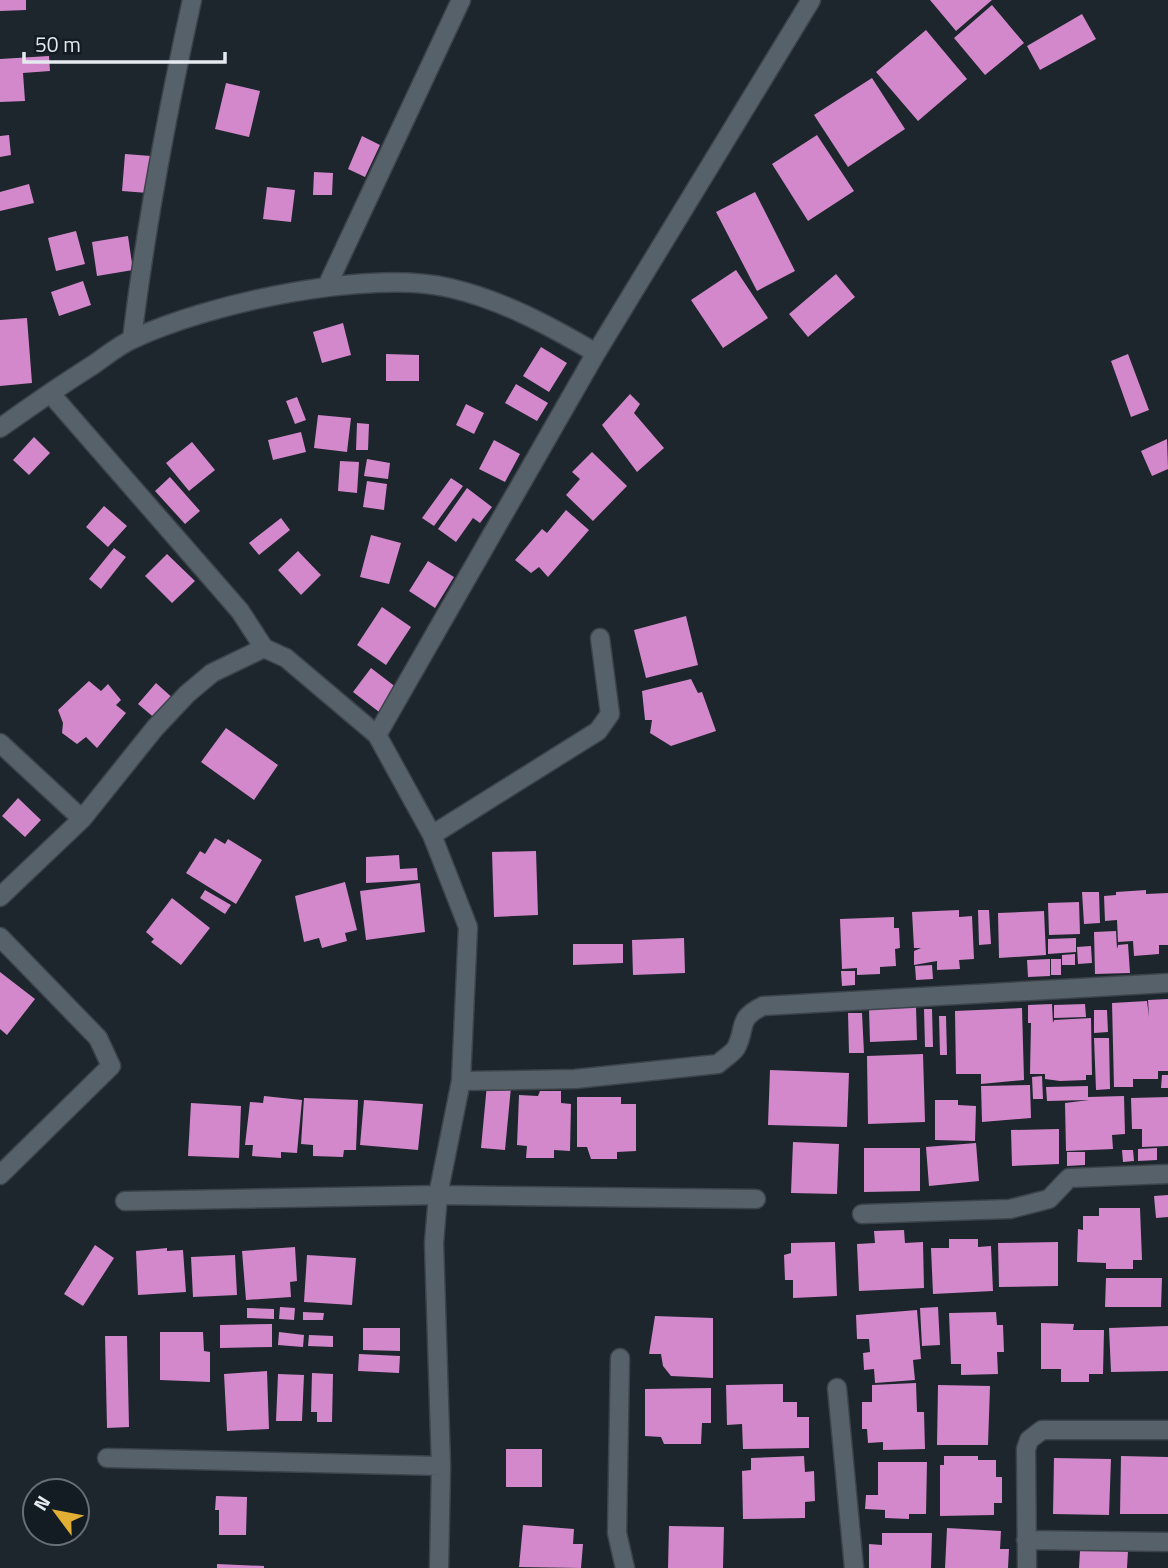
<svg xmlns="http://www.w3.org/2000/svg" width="1168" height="1568" viewBox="0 0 1168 1568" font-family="'Titillium Web',sans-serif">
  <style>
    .building { fill: #d288ca }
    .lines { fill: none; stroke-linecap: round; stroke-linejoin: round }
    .minor-casing { stroke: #3c434a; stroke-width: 21 }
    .minor { stroke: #57616a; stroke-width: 18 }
  </style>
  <rect width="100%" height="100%" fill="#1d252d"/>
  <path class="building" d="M0 0H26V10L0 11Z
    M930 0H992L956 31Z
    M992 5 1024 43 985 75 954 38Z
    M1082 14 1096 39 1040 70 1027 46Z
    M926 30 967 79 918 121 876 72Z
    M49 56 50 71 23 73 25 101 0 102V59Z
    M872 78 905 129 848 167 814 115Z
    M226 83 260 91 249 137 215 129Z
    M9 135 11 155 0 157V136Z
    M817 135 854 191 808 221 772 164Z
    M362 136 380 145 365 177 348 169Z
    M125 154 151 156 148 193 122 191Z
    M314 172 333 173 332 195H313Z
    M29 184 34 203 0 211V192Z
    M267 187 295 190 291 222 263 219Z
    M755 192 795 271 757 291 716 212Z
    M76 231 85 264 56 271 48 238Z
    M128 236 133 270 97 276 92 242Z
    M736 270 768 318 723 348 691 300Z
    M836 274 855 297 808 337 789 314Z
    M83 281 91 305 59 316 51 292Z
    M27 318 32 383 0 386V320Z
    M343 323 351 355 322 363 313 332Z
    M541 347 567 363 549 392 523 376Z
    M386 354 419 355V381H386Z
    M1128 354 1149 410 1131 417 1111 361Z
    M516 384 548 403 537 421 505 403Z
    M630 394 640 404 634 413 664 448 637 472 602 425Z
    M297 397 306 420 295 424 286 401Z
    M466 404 484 413 474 434 456 425Z
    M318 415 351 418 347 452 314 448Z
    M357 423 369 424 368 450H356Z
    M301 432 306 452 273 460 268 440Z
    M34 437 50 453 29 475 13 460Z
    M1167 439 1168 469 1152 476 1141 451Z
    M494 440 520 454 505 482 479 469Z
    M192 442 215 470 189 491 166 463Z
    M592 452 627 486 593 521 566 495 580 479 572 472Z
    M367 459 390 463 388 479 364 476Z
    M340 461 359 462 357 493 338 491Z
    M170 477 200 511 185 524 155 491Z
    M451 478 463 486 434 526 422 518Z
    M367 481 387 484 384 510 363 507Z
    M467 488 492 507 480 523 473 518 456 542 438 529Z
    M104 506 127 526 108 547 86 527Z
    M566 510 589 530 548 577 539 567 531 573 515 560 542 529 547 533Z
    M281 518 290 530 259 555 249 543Z
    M371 535 401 543 389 584 360 577Z
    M114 548 126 557 101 589 89 579Z
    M298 551 321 575 301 595 278 570Z
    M167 554 195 581 172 603 145 576Z
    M428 561 454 577 435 608 409 591Z
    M382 607 411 627 386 665 357 645Z
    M686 616 698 665 646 678 634 630Z
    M371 668 401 691 383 715 353 692Z
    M691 679 698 693 702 692 716 731 671 746 650 733 652 720H645L642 691Z
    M89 681 101 691 108 684 121 700 116 705 126 713 97 748 86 737 77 744 62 733 63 723 58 710Z
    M156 683 175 700 157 720 138 704Z
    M226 728 278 765 254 800 201 762Z
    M18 798 41 820 25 837 2 816Z
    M215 838 225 844 228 839 262 860 236 904 186 873 200 851 205 854Z
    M536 851 538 915 494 917 492 852Z
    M399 855 400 869 417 868 418 880 366 883V857Z
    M345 882 357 930 345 933 347 941 322 948 319 938 304 942 295 896Z
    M420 883 425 932 366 940 360 891Z
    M205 890 231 905 225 914 200 898Z
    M1146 890V894L1168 893V945H1159V954L1134 956 1133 941 1118 942 1117 920 1105 921 1104 896 1116 895V892Z
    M1082 892H1099L1100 923 1084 924Z
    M172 898 210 928 181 965 151 942 154 939 146 932Z
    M1079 902 1080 934 1049 935 1048 903Z
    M959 910V917L972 916 974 959 959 960 960 969 937 970V961L914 965V951L921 948H914L912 912Z
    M978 910H989L991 944 979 945Z
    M1044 911 1046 955 999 958 998 913Z
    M894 917V928H899L900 948 895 949 896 966 880 967V974L857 975V968L842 969 840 919Z
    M1116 931 1117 949 1118 945 1128 944 1130 973 1095 974 1094 932Z
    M684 938 685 973 633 975 632 940Z
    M1076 938V952L1048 954V939Z
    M573 944H623V963L573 965Z
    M1091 946 1092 963 1078 964 1077 947Z
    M1075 954V965H1062V955Z
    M1050 959V976L1028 977 1027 960Z
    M1051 959H1061V975H1051Z
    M932 965 933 979 916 980 915 966Z
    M841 971H855V985L842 986Z
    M0 972 35 999 7 1035 0 1029Z
    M1168 999V1071H1158V1079H1133V1087H1114L1112 1003 1147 1001 1149 1017 1148 1000Z
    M1052 1004 1053 1023 1054 1020 1091 1018 1092 1075H1086V1080L1060 1081 1045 1079V1074H1030L1031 1023H1028V1005Z
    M1085 1004 1086 1017 1054 1018V1005Z
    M916 1007 917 1040 870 1042 869 1009Z
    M1022 1008 1024 1080 981 1084V1074H956L955 1011Z
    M924 1009H932L933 1047H925Z
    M1094 1010H1107L1108 1032 1094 1033Z
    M848 1013H862L864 1053H849Z
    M939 1016H946L947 1055H940Z
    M1094 1038H1109L1110 1089 1096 1090Z
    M923 1054 925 1122 868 1124 867 1056Z
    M770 1070 849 1073 847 1127 768 1125Z
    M1162 1075H1168V1088H1161Z
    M1042 1076 1043 1099H1033L1032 1077Z
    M487 1084 511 1087 505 1150 481 1148Z
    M1030 1085 1031 1118 982 1122 981 1086Z
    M1088 1086V1097L1124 1096 1125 1134 1112 1135 1113 1149 1066 1151 1065 1103 1089 1100 1047 1101 1046 1087Z
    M540 1091H561V1103L571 1104 570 1151 554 1150V1158H526L527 1146 517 1145 519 1095 538 1096Z
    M264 1096 302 1100 297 1153 281 1152V1158L252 1156 253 1145H245L250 1102 263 1103Z
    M577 1097H621V1104H636V1151L617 1152V1159H591L587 1147H577Z
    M1168 1097V1146L1142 1147V1129H1132L1131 1098Z
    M304 1098 358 1100 356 1150H344L343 1157 313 1156V1145L301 1144Z
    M364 1100 423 1104 418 1150 360 1145Z
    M935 1100H958V1105L976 1106 975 1141 935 1140Z
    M191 1103 241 1106 239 1158 188 1156Z
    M1059 1129V1164L1012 1166 1011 1130Z
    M793 1142 839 1144 837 1194 791 1193Z
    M976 1143 979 1181 929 1186 926 1147Z
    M864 1148H920V1191L864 1192Z
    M1157 1148V1160L1138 1161V1149Z
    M1122 1150H1133L1134 1161 1123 1162Z
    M1067 1152H1085V1165L1067 1166Z
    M1168 1195V1217L1156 1218 1154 1196Z
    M1099 1208H1140L1142 1260H1133V1269H1106V1263L1077 1262 1078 1229 1083 1230V1216H1099Z
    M904 1230 905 1243 923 1242 924 1288 859 1291 857 1244 875 1243 874 1231Z
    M949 1239H978V1247L991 1246 993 1291 933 1294 931 1248H949Z
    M835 1242 837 1296 793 1298V1280H785L784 1255 791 1253V1243Z
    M1058 1242V1286L999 1287 998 1243Z
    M95 1245 114 1258 83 1306 64 1294Z
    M295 1247 297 1281 290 1282 291 1297 246 1300 242 1251Z
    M167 1248V1251L183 1250 186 1292 138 1295 136 1251Z
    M235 1255 237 1295 193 1297 191 1257Z
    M307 1255 356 1258 352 1305 304 1302Z
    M1106 1278H1162L1161 1307H1105Z
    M280 1307 295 1308 294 1320 279 1319Z
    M938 1307 940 1345 922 1346 920 1308Z
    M247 1308 274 1309V1319L247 1318Z
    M917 1310 921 1359 913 1360 915 1380 875 1383 874 1369 864 1370 863 1353 870 1352 869 1339H857L856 1315Z
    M303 1312 324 1313 323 1320H303Z
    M996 1312 997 1325H1003L1004 1352H997L998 1374 961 1375V1364H951L949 1313Z
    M655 1316 713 1318V1378L671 1376 663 1366 661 1354H649Z
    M1041 1323 1074 1324 1073 1330H1104L1103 1374H1089V1382H1061V1369H1041Z
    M272 1324V1347L220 1348V1325Z
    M1168 1326V1371L1111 1372 1109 1328Z
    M363 1328H400V1351L363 1350Z
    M160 1332H203L204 1351 210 1352V1382L160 1380Z
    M279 1332 304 1335 303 1347 278 1345Z
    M309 1335 333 1336V1347L308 1346Z
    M105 1336H127L129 1427 107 1428Z
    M359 1354 400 1356 399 1373 358 1371Z
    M267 1371 269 1429 227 1431 224 1374Z
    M312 1373 333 1374 332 1422H317V1412H311Z
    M278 1374 304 1375 302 1421H276Z
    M916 1383 917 1412H924L925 1449 883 1450V1442L868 1443 867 1429H862V1402H872V1385Z
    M783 1384V1402H797V1417H809V1448L743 1449 742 1424 727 1425 726 1385Z
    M938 1385 990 1386 988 1445H937Z
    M711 1388V1423H702L701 1444H664L661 1437 645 1436V1389Z
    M506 1449H542V1487H506Z
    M804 1456 805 1472 814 1471 815 1501 805 1502V1518L743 1519 742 1471 751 1470V1458Z
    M944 1456H978V1460H996V1477H1002V1503H994V1515L940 1516V1465H944Z
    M1121 1456 1168 1457V1514H1120Z
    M1054 1458 1111 1459 1109 1515 1053 1514Z
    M878 1462H927L926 1514H909V1519L885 1518V1510L865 1509 866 1495H878Z
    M216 1496 247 1497 246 1535H219V1510H215Z
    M523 1525 574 1529 573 1544H583L581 1568 519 1567Z
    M669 1526 724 1527 723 1568H668Z
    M947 1528 1001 1531 1000 1549H1009L1008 1568H945Z
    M882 1533H932L931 1568H869V1544L882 1545Z
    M1080 1551H1128L1127 1568H1079Z
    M217 1564 264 1566V1568H217Z"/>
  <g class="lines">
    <defs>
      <path id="minor" d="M327 286 461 0
        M132 339C146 224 167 113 192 0
        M50 393 240 611 264 648 286 658 377 735
        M0 428C31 406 61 385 93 365 106 356 119 345 133 339 210 303 367 269 450 288 502 300 550 326 596 353
        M0 743 82 819
        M432 835 598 731 610 714 600 638
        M0 897 82 819 155 728 187 694 212 673 264 648
        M0 937 98 1038 111 1066 0 1175
        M461 1081 575 1079 718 1064C723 1059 732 1054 736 1048 747 1027 736 1019 763 1006L1168 983
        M125 1201 438 1195 756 1199
        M862 1214 1010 1209 1049 1199 1069 1178 1168 1174
        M620 1358 617 1533 625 1568
        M837 1388 854 1568
        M107 1458 441 1466
        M1026 1540 1168 1542
        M439 1568 441 1466 434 1243 438 1195 461 1081 468 927 432 835 377 735 596 353 811 0
        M1027 1568 1026 1449 1029 1440 1042 1430H1168"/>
    </defs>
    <use href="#minor" class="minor-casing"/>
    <use href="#minor" class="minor"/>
  </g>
  <g transform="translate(56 1512) rotate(302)"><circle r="33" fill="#141c23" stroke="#686e75" stroke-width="2"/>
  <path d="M0-5L12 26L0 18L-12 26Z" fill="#e1af34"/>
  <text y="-10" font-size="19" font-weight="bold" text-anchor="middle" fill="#e5eaf0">N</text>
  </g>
  <path d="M24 52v10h201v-10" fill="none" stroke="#e5eaf0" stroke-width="3.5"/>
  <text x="35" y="52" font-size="21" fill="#e5eaf0" stroke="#141c23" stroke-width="5" paint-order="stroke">50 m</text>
</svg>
